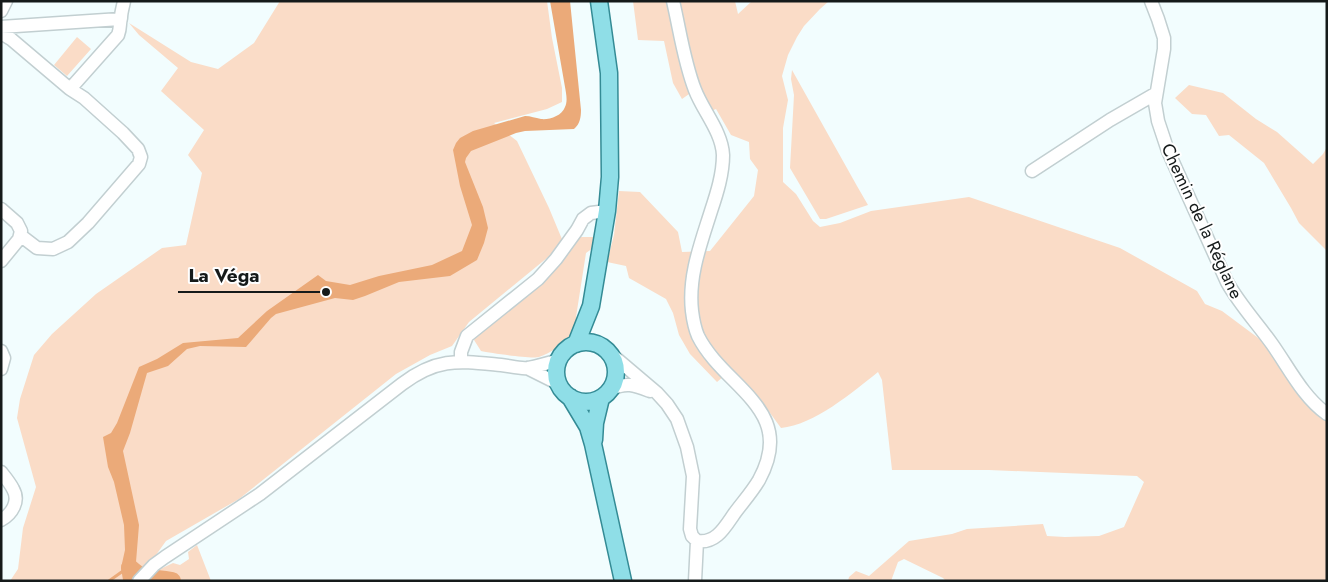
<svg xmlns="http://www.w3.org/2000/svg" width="1328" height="582" viewBox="0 0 1328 582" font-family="Jost,sans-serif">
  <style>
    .green { fill: #fadcc7 }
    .water { fill: #ebaa79 }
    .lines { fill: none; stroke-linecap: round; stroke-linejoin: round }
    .stream { stroke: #ebaa79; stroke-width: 3 }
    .river { stroke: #ebaa79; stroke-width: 18 }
    .minor-casing { stroke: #c2cfd1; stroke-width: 15 }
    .major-casing { stroke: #348b95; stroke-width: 19 }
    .minor { stroke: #fff; stroke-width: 12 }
    .major { stroke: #8fdee7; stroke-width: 16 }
    .labels { text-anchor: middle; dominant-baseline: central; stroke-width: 4; stroke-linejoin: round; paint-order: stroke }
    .street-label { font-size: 18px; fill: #151a1a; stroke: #fff }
    .leader { fill: none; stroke: #151a1a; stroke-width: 2 }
    .callout-dot { fill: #151a1a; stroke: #fff; stroke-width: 2 }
    .callout-label { font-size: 19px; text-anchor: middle; font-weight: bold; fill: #151a1a; stroke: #fff; stroke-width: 4; stroke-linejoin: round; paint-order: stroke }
  </style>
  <rect width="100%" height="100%" fill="#f2fdfe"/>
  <path class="green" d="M280 1H547L552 38 562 88V102L547 109 494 123 517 141 549 208 564 244 469 322 452 346 430 355 396 374 239 499 166 541 156 555 141 571 133 581H10L18 569 23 528 36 487 17 418 20 399 34 355 52 334 96 294 162 248 186 245 202 173 188 155 204 130 161 91 178 68 139 35 129 23 191 62 218 69 254 43Z
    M633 1H668L692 92 682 99 673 83 664 41 638 40Z
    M678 1H735L738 14 752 1H829L820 9 804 26 797 37 788 55 782 76 788 100 783 128V182L796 194 813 221 820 227 840 223 871 211 969 197 1120 248 1197 291 1205 304 1222 311 1265 343 1327 419V581H946L943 578 904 559 898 562 891 581H848L849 577 856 571 869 576 909 541 952 534 967 529 1043 524 1047 536 1065 537 1099 536 1124 527 1144 482 1137 476 989 470H892L882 380 878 372C853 392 814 425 781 428L759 398 716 356 687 307 724 376 717 382 690 354 679 335 673 313 666 299 629 278 626 266 607 262 614 235 619 191 640 192 678 232 682 252 710 251 754 196 758 170 750 159 749 142 731 135 716 109 711 111 700 89 693 65Z
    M77 37 91 49 67 76 54 65Z
    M792 70 857 186 868 205 826 219H820L790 168 794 95 791 79Z
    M1189 85 1223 93 1256 119 1277 132 1313 164 1323 154 1327 147V251L1299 223 1291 208 1264 163 1229 135 1219 136 1206 115 1192 114 1175 98Z
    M579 237H594L593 248 586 253 576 317 577 321 573 337C562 344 551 353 539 357 530 359 491 353 481 351L474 340 477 333Z
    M197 545 211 581H147L156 571 173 563 180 565 189 559 188 552Z"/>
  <path class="water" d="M550 1H570L581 110C581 117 580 124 574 129L525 131 516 133 471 151 466 158 465 162 483 207 488 228 484 243 477 260 450 276 399 282 365 296 353 300 335 298 276 314 271 318 246 347 200 346 187 349 168 366 147 373 130 433 123 451 139 525 136 562 137 565 143 571 132 581 123 580 121 568 125 550 124 525 114 482 108 467 103 437 111 433 117 423 139 367 157 359 183 343 238 338 267 311 318 275 326 281 350 285 379 276 432 265 462 251 472 225 460 186 453 150 456 143 460 138 473 131 525 116C531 116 535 118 541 119 549 120 562 116 565 107 568 101 566 93 565 87Z"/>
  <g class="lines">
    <path class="stream" d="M109 581 123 571"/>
    <path class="river" d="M130 568C145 582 152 577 172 581"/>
    <defs>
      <path id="minor" d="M1151 1 1158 19 1164 38V49L1155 103 1158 121 1168 151 1227 282C1240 305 1257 323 1272 344 1289 368 1303 397 1327 414
        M1 11 6 1
        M1 27 120 19
        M1 33 11 39 70 89 118 35C121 27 119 25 121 18 121 12 123 7 124 1
        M1032 171 1110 120 1155 94
        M1 209 17 223 21 231 19 239 1 261
        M20 235 37 248 53 249 68 242 88 223 139 164 141 157 138 149 123 133 84 98 70 89
        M1 351 4 358 1 369
        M611 354 657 393 667 404 677 419 687 447 693 476 690 529 692 536 697 541C716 544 725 527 734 514 742 503 752 492 759 480 798 409 724 388 698 336 695 329 693 319 692 311 688 276 701 243 711 211 717 193 723 174 723 155 722 132 703 111 695 90 684 62 680 31 673 1
        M461 361V352L467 336 538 279 556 259 577 230 583 219 591 213 607 211
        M527 368 559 384
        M611 389C627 382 634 385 650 391
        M1 472C5 477 10 483 13 489 20 501 12 514 1 520
        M139 581 154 565 165 557 260 494 402 384C438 357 459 361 501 365 510 366 520 369 528 368 538 366 549 363 559 360
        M695 581 697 541"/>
      <path id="major" d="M556 372a30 30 0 1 1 60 0a30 30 0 1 1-60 0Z
        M576 344 591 306 607 211 610 177 609 73 599 1
        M570 397 588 427 593 444 623 581
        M594 440 595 423 601 398"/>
    </defs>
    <use href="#minor" class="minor-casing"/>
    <use href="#major" class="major-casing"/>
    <use href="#minor" class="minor"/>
    <use href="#major" class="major"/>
  </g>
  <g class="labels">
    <g class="street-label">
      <text transform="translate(1202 221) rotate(65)">Chemin de la Réglane</text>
    </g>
  </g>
  <path class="leader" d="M326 292L269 292H178"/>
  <circle class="callout-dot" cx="326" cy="292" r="5"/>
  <g class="callout-label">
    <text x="224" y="282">La Véga</text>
  </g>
  <rect width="1328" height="582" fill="none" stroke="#151a1a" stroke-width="5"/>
</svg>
